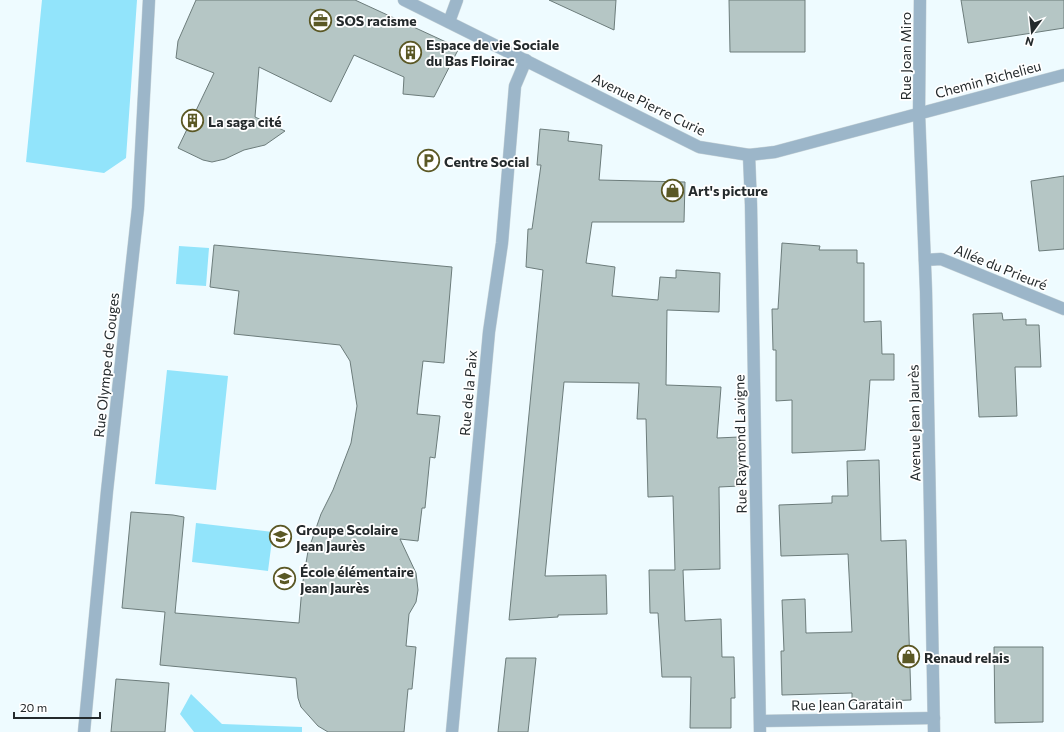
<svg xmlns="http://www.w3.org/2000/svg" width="1064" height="732" viewBox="0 0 1064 732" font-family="Commissioner,sans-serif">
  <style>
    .green { fill: #92e4fb }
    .building { fill: #b5c6c5; stroke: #6c7c7b }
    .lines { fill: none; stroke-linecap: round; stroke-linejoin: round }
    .minor-casing { stroke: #cad5d9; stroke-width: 13 }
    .tertiary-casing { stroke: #cad5d9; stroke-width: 13 }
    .minor { stroke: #9cb6c9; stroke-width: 12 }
    .tertiary { stroke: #9cb6c9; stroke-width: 12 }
    .labels { text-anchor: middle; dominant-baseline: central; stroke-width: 3.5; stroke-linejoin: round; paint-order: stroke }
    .poi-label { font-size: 14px; font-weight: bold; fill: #242a2c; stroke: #fff; text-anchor: start }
    .street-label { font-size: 14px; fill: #242a2c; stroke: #fff }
  </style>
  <rect width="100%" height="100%" fill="#eefbff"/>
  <path class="green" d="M42 0H137L126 158 104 173 26 162Z
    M179 246 209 248 206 286 176 284Z
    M167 370 228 376 216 490 155 484Z
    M196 523 273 532 268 571 192 562Z
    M191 694 222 724 302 727V732H194L180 714Z"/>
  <path class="building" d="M196 0H355L459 48 434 97 403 94 404 77 354 55 331 102 259 67 255 117 285 131 265 145 244 150 225 159 212 162 203 160 178 148 214 73 176 58 178 41Z
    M549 0H616L614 30Z
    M729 0H805V52H730Z
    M961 0H1064V28L968 43Z
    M540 129 569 132 568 141 602 145 599 180 685 182 684 222H592L586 263 615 267 612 296 658 300 660 277 676 278V270L720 273 719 312 667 310 666 385 721 387 717 438 739 437 740 486 719 487 720 569 683 570 685 621 721 619 722 657H734L735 698H731V728H690L691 677H662L658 613H650L649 570H675L673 496 648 497 646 419H637L639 383 564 382 545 576 606 575 607 614 558 615V617L509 620 543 270 526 267 528 229H532L541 165H537Z
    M1064 176V249L1039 251 1031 181Z
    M782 243 820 246 819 250H857V263H864V322L881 321 882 354H894V380H870L865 450 792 453V400L776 401V350H773L772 309H778Z
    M214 245 452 267 444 363 423 361 417 414 440 416 435 458 430 457 425 508H422L418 541 400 539 416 573 418 590 416 602 409 614 406 646 416 647 412 689H408L404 732H328L318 726 301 707 298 698 296 678 160 665 165 612 122 608 131 512 173 515 184 517 175 613 299 623 302 587 308 551 321 514 333 490 351 443 357 406 350 361 340 345 234 334 239 291 210 287Z
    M1002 313 1003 320 1026 319V325H1039L1041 367H1015L1017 416 979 417 973 314Z
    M879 460 881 541 906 540 911 700 852 702V693L782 695 781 651H784L782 600 805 599 806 633 852 632 848 554 781 556 779 505 832 503V496H848L847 461Z
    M994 647H1043V722L995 723Z
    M506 658H536L528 732H498Z
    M116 679 169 683 165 732H111Z"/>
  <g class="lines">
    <defs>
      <path id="minor" d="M449 22 457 0
        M919 113 920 0
        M749 155 751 205 760 732
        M925 260 941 259 1064 309
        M760 721 934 718
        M84 732 107 491 138 208 149 0
        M452 732 489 332 502 243 515 86 526 60"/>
      <path id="tertiary" d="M404 0 699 147 749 155 775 152 1064 75
        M919 113 926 291 934 732"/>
    </defs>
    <use href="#minor" class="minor-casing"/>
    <use href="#tertiary" class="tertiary-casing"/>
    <use href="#minor" class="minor"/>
    <use href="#tertiary" class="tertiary"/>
  </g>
  <defs>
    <symbol id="office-ring" viewBox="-11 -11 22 22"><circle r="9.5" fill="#fff" stroke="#5b5825" stroke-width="1.5"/><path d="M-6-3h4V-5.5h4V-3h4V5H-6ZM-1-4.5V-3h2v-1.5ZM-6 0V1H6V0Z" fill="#5b5825"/></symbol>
    <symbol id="building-ring" viewBox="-11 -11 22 22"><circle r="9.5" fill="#fff" stroke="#5b5825" stroke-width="1.5"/><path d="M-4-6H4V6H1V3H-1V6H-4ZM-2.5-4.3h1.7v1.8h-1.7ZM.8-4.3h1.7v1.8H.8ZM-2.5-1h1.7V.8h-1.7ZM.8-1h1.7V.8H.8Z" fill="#5b5825"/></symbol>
    <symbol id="parking-ring" viewBox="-11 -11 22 22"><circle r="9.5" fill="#fff" stroke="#5b5825" stroke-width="1.5"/><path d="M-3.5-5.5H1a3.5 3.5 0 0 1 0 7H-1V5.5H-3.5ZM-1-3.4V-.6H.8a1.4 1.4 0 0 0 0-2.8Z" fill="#5b5825"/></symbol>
    <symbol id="shop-ring" viewBox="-11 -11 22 22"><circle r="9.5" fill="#fff" stroke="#5b5825" stroke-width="1.5"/><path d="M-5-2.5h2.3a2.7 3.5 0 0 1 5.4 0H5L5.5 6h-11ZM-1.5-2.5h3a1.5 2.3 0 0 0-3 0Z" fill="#5b5825"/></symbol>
    <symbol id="school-ring" viewBox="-11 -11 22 22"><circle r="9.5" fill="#fff" stroke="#5b5825" stroke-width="1.5"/><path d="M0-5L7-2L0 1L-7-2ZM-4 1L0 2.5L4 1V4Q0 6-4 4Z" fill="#5b5825"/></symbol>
  </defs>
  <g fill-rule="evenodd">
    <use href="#office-ring" x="308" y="8" width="25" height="25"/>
    <use href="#building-ring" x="398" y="40" width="25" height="25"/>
    <use href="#building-ring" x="180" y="108" width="25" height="25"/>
    <use href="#parking-ring" x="416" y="148" width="25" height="25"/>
    <use href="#shop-ring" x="660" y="178" width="25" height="25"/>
    <use href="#school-ring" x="268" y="524" width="25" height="25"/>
    <use href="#school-ring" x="272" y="566" width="25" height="25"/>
    <use href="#shop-ring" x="896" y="644" width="25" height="25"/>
  </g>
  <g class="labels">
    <g class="poi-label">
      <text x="336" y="20">SOS racisme</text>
      <text x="426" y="44">Espace de vie Sociale<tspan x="426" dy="16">du Bas Floirac</tspan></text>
      <text x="208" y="121">La saga cité</text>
      <text x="444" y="161">Centre Social</text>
      <text x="688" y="190">Art's picture</text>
      <text x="296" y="529">Groupe Scolaire<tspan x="296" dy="16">Jean Jaurès</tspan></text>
      <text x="300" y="571">École élémentaire<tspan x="300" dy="16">Jean Jaurès</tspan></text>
      <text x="924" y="657">Renaud relais</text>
    </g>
    <g class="street-label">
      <text transform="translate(905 56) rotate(-90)">Rue Joan Miro</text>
      <text transform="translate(988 79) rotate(-15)">Chemin Richelieu</text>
      <text transform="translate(649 104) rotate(26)">Avenue Pierre Curie</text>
      <text transform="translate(1001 267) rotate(22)">Allée du Prieuré</text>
      <text transform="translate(106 365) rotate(-84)">Rue Olympe de Gouges</text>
      <text transform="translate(468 393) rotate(-85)">Rue de la Paix</text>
      <text transform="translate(914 423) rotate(-91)">Avenue Jean Jaurès</text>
      <text transform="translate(740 444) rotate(-91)">Rue Raymond Lavigne</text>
      <text transform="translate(847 704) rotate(-1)">Rue Jean Garatain</text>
    </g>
  </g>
  <g transform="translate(1032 32) rotate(195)" stroke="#ffffff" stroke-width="3" paint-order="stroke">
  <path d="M0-3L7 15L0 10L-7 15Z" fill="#242a2c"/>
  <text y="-6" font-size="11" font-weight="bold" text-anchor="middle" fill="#242a2c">N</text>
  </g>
  <path d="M14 712v6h86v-6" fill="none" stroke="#242a2c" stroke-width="2"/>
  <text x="20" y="712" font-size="12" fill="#242a2c" stroke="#ffffff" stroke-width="3" paint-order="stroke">20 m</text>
</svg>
